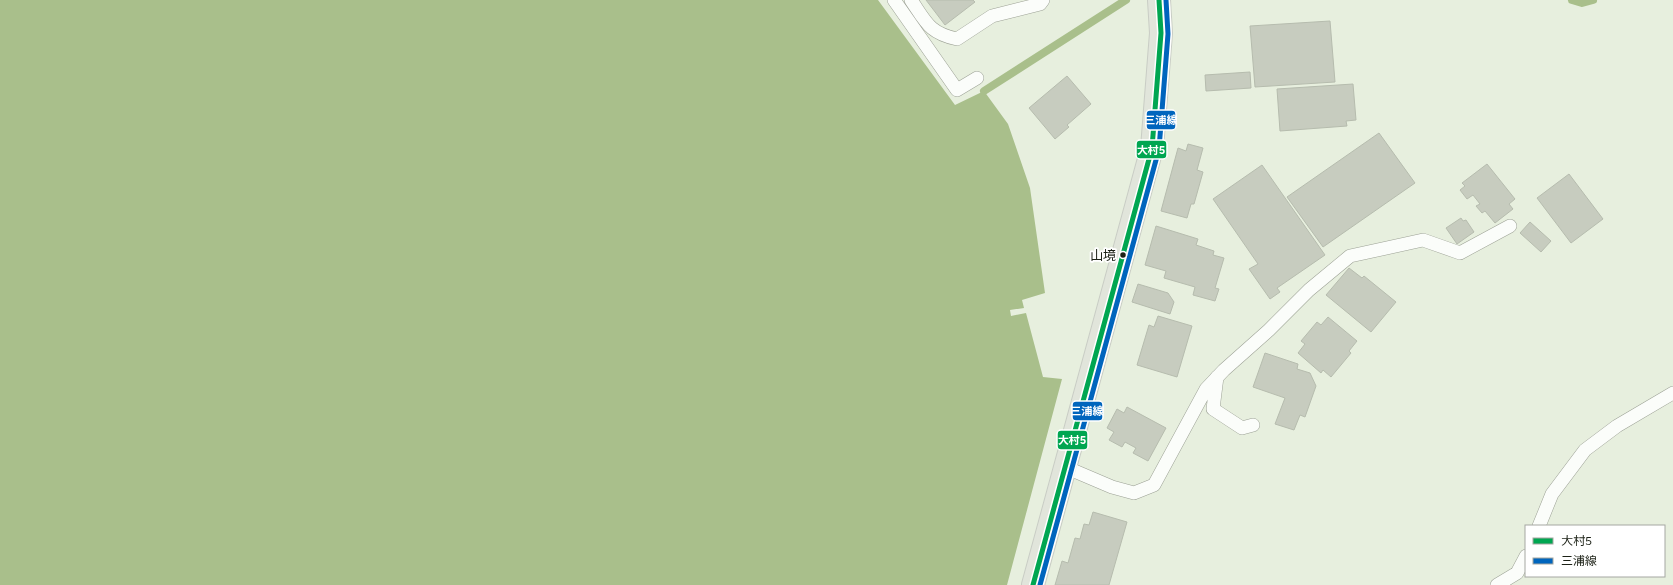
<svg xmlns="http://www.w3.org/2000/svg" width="1673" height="585" viewBox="0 0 1673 585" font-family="Figtree,'Noto Sans JP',sans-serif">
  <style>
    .water { fill: #a9bf8b }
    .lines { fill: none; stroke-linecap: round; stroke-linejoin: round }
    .stream { stroke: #a9bf8b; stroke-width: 8 }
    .building { fill: #c7ccbf; stroke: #b6bcae }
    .service-casing { stroke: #9ca195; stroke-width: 14 }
    .primary-casing { stroke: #c9cdc5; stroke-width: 24 }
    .service { stroke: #fbfdfa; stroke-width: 13 }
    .primary { stroke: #e1e5db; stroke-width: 22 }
    .bus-1-casing { stroke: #fff; stroke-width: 8 }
    .bus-2-casing { stroke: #fff; stroke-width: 8 }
    .bus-1 { stroke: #00a651; stroke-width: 5 }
    .bus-2 { stroke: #0065bd; stroke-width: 5 }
    .bus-dot { fill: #1d2217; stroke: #fff; stroke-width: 1.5 }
    .labels { text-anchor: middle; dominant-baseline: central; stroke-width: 3.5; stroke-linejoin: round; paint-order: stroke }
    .bus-label { font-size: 13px; fill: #1d2217; stroke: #fff; text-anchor: end }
    .line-badge { stroke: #fff; stroke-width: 1.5 }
    .badge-label { font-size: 11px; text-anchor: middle; font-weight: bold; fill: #fff }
  </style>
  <rect width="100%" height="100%" fill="#e7efde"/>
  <path class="water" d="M0 0H878L955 105 984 91 1008 124 1030 188 1045 293 1022 300 1024 308 1010 310 1011 316 1026 313 1043 377 1062 379 1007 585H0Z"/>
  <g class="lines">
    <path class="stream" d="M1572 0 1582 3 1593 0
      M984 91 1126 0"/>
  </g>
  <path class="building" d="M926 0H973L975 2 945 25Z
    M1330 21 1335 82 1255 87 1250 26Z
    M1250 72 1251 88 1206 91 1205 75Z
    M1067 76 1091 104 1067 125 1069 127 1055 139 1029 108Z
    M1353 84 1356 120 1346 121 1347 126 1280 131 1277 89Z
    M1379 133 1415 183 1323 247 1287 197Z
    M1188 144 1203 148 1197 170 1203 172 1194 204H1191L1187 218 1161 211 1178 148 1186 151Z
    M1487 164 1515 199 1509 204 1513 209 1495 223 1485 211 1482 213 1476 206 1480 204 1473 195 1467 199 1460 190 1465 186 1462 183Z
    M1262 165 1325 255 1277 288 1280 292 1270 299 1249 269 1258 264 1213 199Z
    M1569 174 1603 219 1571 243 1537 198Z
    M1461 218 1463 221 1466 220 1474 232 1457 244 1446 228Z
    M1530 222 1551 241 1541 252 1520 233Z
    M1156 226 1198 239 1196 245 1214 251 1213 255 1224 258 1215 288 1219 289 1215 301 1193 295 1195 287 1164 278 1166 271 1145 265Z
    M1349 268 1362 278 1364 276 1396 302 1371 332 1326 295Z
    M1138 284 1168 293 1174 302 1170 314 1132 302Z
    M1158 316 1192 326 1177 377 1137 365 1149 325 1154 327Z
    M1328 317 1357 341 1349 351 1351 353 1331 377 1323 370 1321 373 1298 353 1305 344 1301 341 1317 322 1321 325Z
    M1265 353 1298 364 1297 369 1310 373 1316 386 1305 417 1300 415 1294 430 1275 424 1285 398 1253 387Z
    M1127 407 1166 428 1148 461 1133 453 1136 448 1125 442 1122 447 1109 440 1114 432 1107 428 1117 409 1124 413Z
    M1093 512 1127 522 1109 585H1055L1062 561 1068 563 1075 538 1080 539 1084 524 1089 525Z"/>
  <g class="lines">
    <defs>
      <path id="service" d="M894 0 957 90 977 78
        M911 0C926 22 929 33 957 39L992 16 1040 4 1043 0
        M1217 377 1213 409 1242 428 1253 425
        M1065 467 1112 487 1134 493 1154 485 1206 389 1224 370 1269 330 1309 290 1350 256 1423 240 1460 253 1510 226
        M1539 526 1552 494 1585 450 1617 426 1673 393
        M1497 585 1517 573 1526 556"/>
      <path id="primary" d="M1033 585 1152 148 1161 33 1159 0"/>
    </defs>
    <use href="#service" class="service-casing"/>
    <use href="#primary" class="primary-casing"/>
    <use href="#service" class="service"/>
    <use href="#primary" class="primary"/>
    <defs>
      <path id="bus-1" d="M1033 585 1152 148 1161 33 1159 0"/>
      <path id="bus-2" d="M1040 585 1159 149 1168 34 1166 0"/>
    </defs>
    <use href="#bus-1" class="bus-1-casing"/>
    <use href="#bus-2" class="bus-2-casing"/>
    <use href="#bus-1" class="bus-1"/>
    <use href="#bus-2" class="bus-2"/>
  </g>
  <circle class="bus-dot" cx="1123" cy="255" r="3.5"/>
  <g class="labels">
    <g class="bus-label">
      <text x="1116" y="255">山境</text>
    </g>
  </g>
  <g class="line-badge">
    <rect x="1146" y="110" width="30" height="20" rx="4" fill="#0065bd"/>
    <rect x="1136" y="140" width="31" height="19" rx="4" fill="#00a651"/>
    <rect x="1072" y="401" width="31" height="20" rx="4" fill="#0065bd"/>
    <rect x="1057" y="430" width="31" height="20" rx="4" fill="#00a651"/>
  </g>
  <g class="badge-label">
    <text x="1161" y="124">三浦線</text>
    <text x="1151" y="154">大村5</text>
    <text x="1087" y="415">三浦線</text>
    <text x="1072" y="444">大村5</text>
  </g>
  <rect x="1525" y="525" width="140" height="52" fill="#ffffff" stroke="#a5a7a2"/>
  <rect x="1533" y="538" width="20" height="6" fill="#00a651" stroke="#a5a7a2"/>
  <text x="1561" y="545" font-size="12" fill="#1d2217">大村5</text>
  <rect x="1533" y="558" width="20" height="6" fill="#0065bd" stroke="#a5a7a2"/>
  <text x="1561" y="565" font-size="12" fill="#1d2217">三浦線</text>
</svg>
